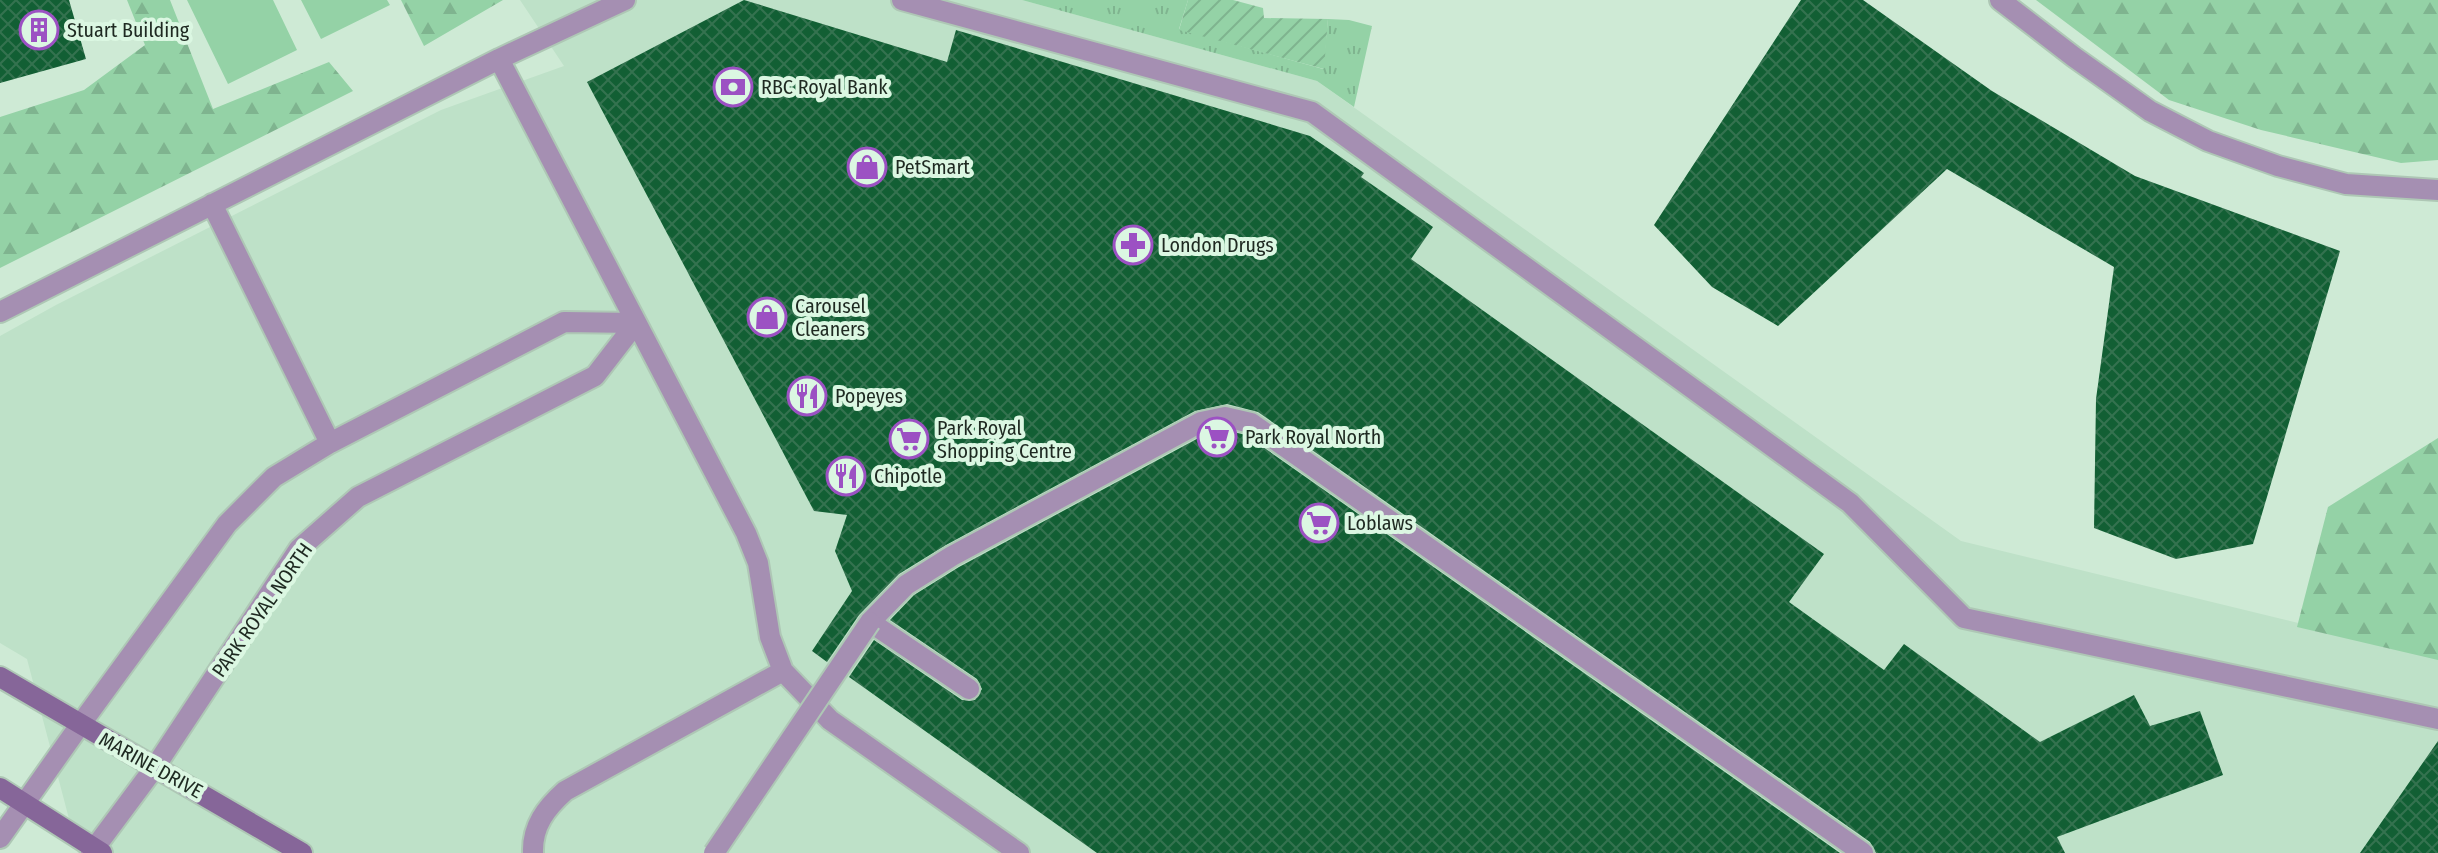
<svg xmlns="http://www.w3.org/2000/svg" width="2438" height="853" viewBox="0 0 2438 853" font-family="'Fira Sans Condensed',sans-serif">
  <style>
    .built { fill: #bee1c8 }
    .grass { fill: url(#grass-tufts) }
    .forest { fill: url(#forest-firs) }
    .park { fill: #94d2a6 }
    .garden { fill: url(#garden-furrows) }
    .building { fill: url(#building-cross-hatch) }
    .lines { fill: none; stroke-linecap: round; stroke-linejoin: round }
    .lane-casing { stroke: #aec7b5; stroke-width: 24 }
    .street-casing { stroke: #aec7b5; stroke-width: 24 }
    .secondary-casing { stroke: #aec7b5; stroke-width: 24 }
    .lane { stroke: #a58fb2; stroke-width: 20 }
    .street { stroke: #a58fb2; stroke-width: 20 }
    .secondary { stroke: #866699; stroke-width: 20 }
    .lane-bridge-casing { stroke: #aec7b5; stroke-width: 24; stroke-linecap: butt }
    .lane-bridge { stroke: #a58fb2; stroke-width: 20 }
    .labels { text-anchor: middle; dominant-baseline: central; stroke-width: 8; stroke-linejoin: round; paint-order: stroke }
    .poi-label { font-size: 20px; fill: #1e2921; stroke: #dbf7e2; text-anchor: start }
    .street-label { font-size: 20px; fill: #1e2921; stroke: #dbf7e2 }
  </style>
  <defs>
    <pattern id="grass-tufts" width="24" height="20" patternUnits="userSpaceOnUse" patternTransform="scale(2)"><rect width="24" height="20" fill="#94d2a6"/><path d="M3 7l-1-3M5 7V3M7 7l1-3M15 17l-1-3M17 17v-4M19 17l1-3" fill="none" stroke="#7fb48f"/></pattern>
    <pattern id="forest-firs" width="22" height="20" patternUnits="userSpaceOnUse" patternTransform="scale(2)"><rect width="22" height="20" fill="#94d2a6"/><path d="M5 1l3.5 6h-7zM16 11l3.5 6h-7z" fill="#7fb48f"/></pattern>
    <pattern id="garden-furrows" width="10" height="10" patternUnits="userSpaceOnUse" patternTransform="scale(2)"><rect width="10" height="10" fill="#94d2a6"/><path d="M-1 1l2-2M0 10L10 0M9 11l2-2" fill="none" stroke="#7fb48f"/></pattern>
    <pattern id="building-cross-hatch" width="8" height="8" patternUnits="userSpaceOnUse" patternTransform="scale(2)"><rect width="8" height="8" fill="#125f34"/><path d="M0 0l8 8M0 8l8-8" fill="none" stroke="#34724f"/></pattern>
  </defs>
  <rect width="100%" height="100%" fill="#ceead5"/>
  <path class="built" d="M520 0H1022L1317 81 1961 541 2438 657V853H78L27 659 0 643V336L56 305 441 110 564 66Z"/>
  <path class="grass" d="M1022 0H1188L1179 29 1323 69 1328 19 1349 20 1372 26 1354 107 1317 81Z"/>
  <path class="forest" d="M127 0H170L213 109 329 62 353 91 0 268V117L84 90 145 45Z
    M401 0H503L424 46Z
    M2036 0H2438V160L2401 163 2261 130 2169 100Z
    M2438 438V660L2297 627 2328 507Z"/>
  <path class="park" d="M187 0H273L297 50 228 84Z
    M301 0H387L390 5 321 39Z"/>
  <path class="garden" d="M1188 0H1233L1263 8 1264 18 1328 19 1324 69 1179 30Z"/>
  <path class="building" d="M0 0H69L86 59 0 83Z
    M744 0 947 62 956 30 1310 136 1364 173 1361 177 1433 227 1411 259 1824 554 1789 602 1884 670 1904 644 2040 742 2134 695 2150 726 2200 711 2223 775 2057 837 2065 853H1876L1870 842 1258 412 1227 404 1195 411 946 545 899 574 859 615 827 662 812 651 852 591 835 551 847 515 814 511 587 82Z
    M1801 0H1863L1992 91 2135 176 2340 251 2253 544 2176 559 2094 528 2096 399 2114 267 1947 169 1778 326 1712 287 1654 225Z
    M1225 430 1246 435 1840 853H1097L849 677 874 640 962 700H975L982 689 977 679 890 620 914 595 959 567 1206 434Z
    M2438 741V853H2360Z"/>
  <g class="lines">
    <defs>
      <path id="lane" d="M902 0 1312 112 1850 503 1964 618 2438 719
        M499 59 746 533 758 563 770 637 783 671 830 720 1019 853
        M212 204 330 443
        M0 312 499 59 625 0
        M969 689 870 622 906 585 952 556 1201 422 1225 417 1251 423 1863 853
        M80 725 227 524 274 477 330 443 564 322 636 323
        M155 767 299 549 358 497 595 376 636 323
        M533 853C532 826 546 808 565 791L783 671"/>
      <path id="street" d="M2000 0 2074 57 2150 111 2208 141 2278 166 2346 184 2438 190
        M0 838 80 725
        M91 853 155 767"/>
      <path id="secondary" d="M0 677 302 853
        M0 788 102 853"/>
    </defs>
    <use href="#lane" class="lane-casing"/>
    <use href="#street" class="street-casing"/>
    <use href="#secondary" class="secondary-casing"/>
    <use href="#lane" class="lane"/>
    <use href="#street" class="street"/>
    <use href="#secondary" class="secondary"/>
    <defs>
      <path id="lane-bridge" d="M714 853 870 622"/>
    </defs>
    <use href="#lane-bridge" class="lane-bridge-casing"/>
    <use href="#lane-bridge" class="lane-bridge"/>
  </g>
  <defs>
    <symbol id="building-ring" viewBox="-11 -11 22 22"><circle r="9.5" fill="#dbf7e2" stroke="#9c51c3" stroke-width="1.5"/><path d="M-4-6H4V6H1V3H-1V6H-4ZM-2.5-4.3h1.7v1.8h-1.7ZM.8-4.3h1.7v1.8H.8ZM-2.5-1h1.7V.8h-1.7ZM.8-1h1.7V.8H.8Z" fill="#9c51c3"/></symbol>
    <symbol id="bank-ring" viewBox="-11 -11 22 22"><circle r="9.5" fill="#dbf7e2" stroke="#9c51c3" stroke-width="1.5"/><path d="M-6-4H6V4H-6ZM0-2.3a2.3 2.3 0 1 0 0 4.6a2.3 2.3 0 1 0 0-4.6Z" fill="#9c51c3"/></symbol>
    <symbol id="shop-ring" viewBox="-11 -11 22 22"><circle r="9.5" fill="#dbf7e2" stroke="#9c51c3" stroke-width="1.5"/><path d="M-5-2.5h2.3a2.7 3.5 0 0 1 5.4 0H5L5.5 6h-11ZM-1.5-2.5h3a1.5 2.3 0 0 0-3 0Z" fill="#9c51c3"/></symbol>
    <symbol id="pharmacy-ring" viewBox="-11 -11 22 22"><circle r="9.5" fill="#dbf7e2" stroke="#9c51c3" stroke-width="1.5"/><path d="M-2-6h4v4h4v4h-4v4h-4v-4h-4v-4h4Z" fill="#9c51c3"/></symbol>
    <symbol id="restaurant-ring" viewBox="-11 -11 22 22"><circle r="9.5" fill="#dbf7e2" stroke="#9c51c3" stroke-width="1.5"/><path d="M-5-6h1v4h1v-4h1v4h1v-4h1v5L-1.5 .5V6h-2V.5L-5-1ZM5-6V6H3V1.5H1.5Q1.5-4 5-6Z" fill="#9c51c3"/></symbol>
    <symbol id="supermarket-ring" viewBox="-11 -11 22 22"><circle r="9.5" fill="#dbf7e2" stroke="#9c51c3" stroke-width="1.5"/><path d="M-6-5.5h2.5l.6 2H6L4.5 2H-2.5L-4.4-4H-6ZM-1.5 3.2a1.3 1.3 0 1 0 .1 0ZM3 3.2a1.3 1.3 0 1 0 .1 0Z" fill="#9c51c3"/></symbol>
  </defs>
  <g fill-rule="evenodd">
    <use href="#building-ring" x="17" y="8" width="44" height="44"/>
    <use href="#bank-ring" x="711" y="65" width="44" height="44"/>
    <use href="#shop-ring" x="845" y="145" width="44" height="44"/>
    <use href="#pharmacy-ring" x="1111" y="223" width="44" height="44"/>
    <use href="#shop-ring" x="745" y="295" width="44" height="44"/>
    <use href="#restaurant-ring" x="785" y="374" width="44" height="44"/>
    <use href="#supermarket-ring" x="1195" y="415" width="44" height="44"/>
    <use href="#supermarket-ring" x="887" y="417" width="44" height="44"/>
    <use href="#restaurant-ring" x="824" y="454" width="44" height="44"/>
    <use href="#supermarket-ring" x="1297" y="501" width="44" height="44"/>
  </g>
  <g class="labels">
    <g class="poi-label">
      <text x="67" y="30">Stuart Building</text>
      <text x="761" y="87">RBC Royal Bank</text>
      <text x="895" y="167">PetSmart</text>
      <text x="1161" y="245">London Drugs</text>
      <text x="795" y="306">Carousel<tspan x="795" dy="23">Cleaners</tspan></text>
      <text x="835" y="396">Popeyes</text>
      <text x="937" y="428">Park Royal<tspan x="937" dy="23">Shopping Centre</tspan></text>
      <text x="1245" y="437">Park Royal North</text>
      <text x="874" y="476">Chipotle</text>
      <text x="1347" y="523">Loblaws</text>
    </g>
    <g class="street-label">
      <text transform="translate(262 610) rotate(-55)">PARK ROYAL NORTH</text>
      <text transform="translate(151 765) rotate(29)">MARINE DRIVE</text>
    </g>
  </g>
</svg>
